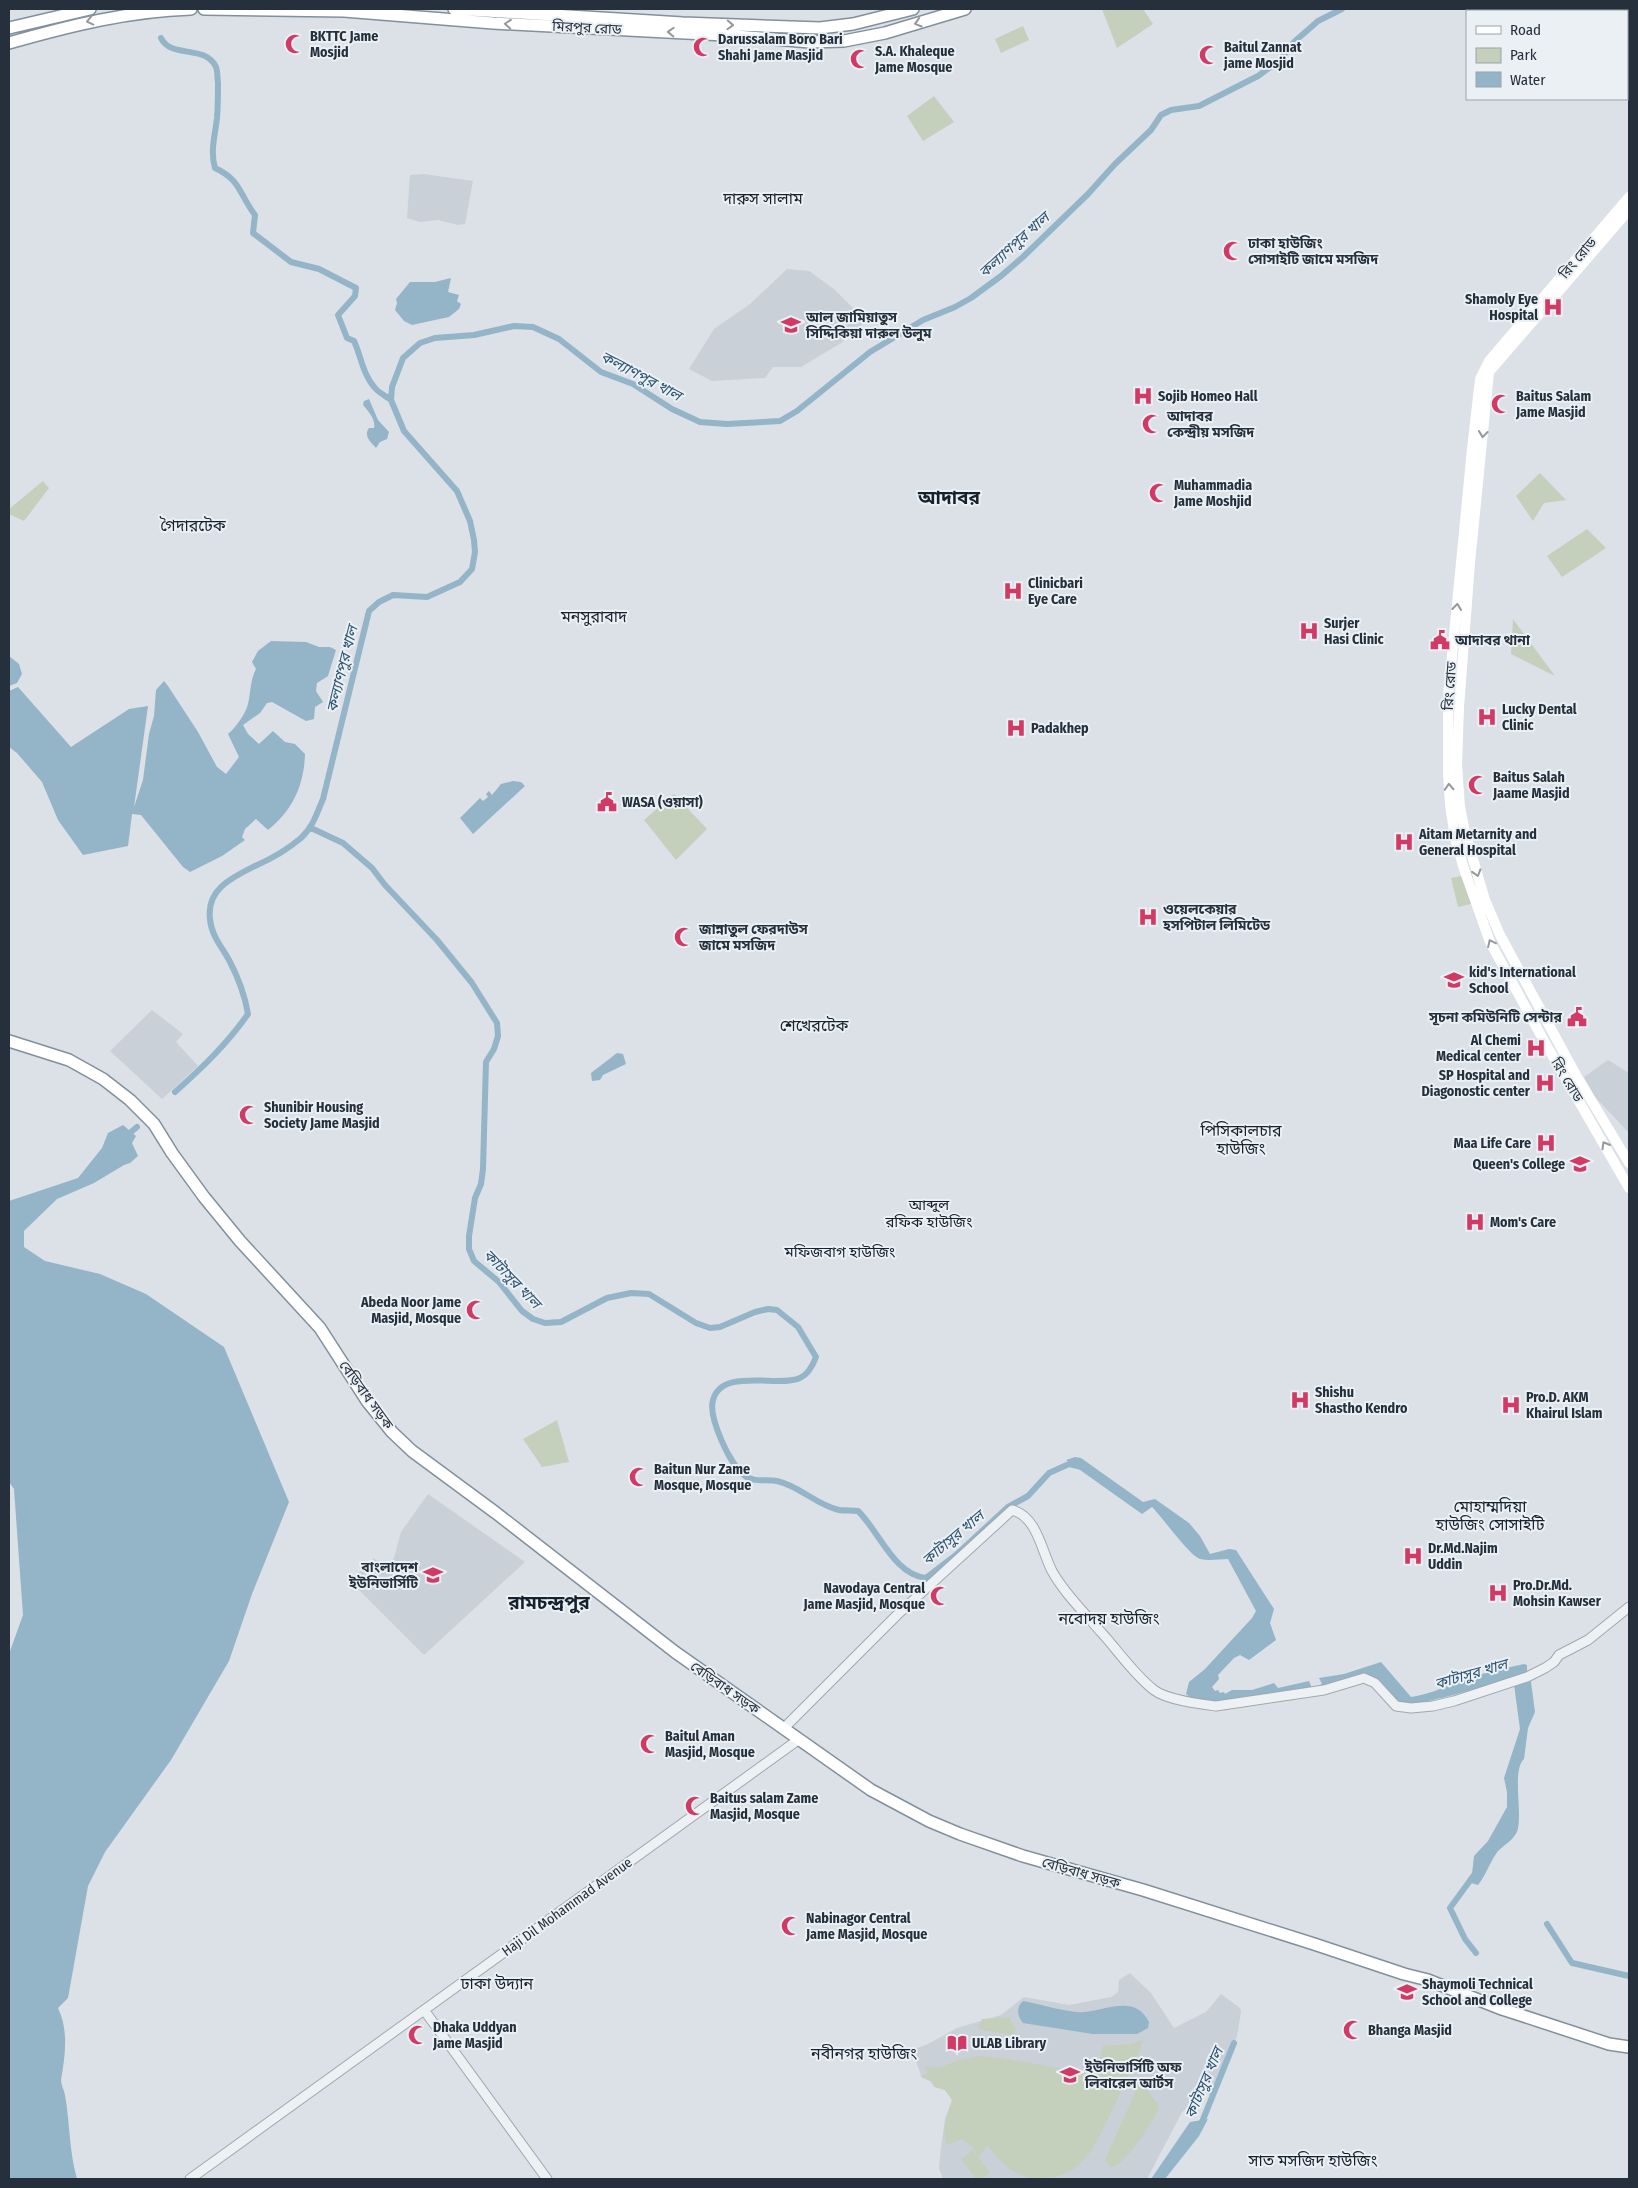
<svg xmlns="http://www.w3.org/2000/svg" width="1638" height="2188" viewBox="0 0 1638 2188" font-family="'Fira Sans Condensed','Noto Sans Bengali',sans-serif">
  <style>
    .built { fill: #c9d0d8 }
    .green { fill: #c4d0bc }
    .water { fill: #94b4c8 }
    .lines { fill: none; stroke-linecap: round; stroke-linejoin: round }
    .canal { stroke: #94b4c8; stroke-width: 6 }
    .tertiary-casing { stroke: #a1a8b0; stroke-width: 11 }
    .trunk-casing { stroke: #82909d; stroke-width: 14 }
    .tertiary { stroke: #eef1f4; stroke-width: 9 }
    .secondary { stroke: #fff; stroke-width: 10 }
    .trunk { stroke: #fff; stroke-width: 11 }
    .oneway { stroke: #92989e }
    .labels { text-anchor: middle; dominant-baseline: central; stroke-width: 4; stroke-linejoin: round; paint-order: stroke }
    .street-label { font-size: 14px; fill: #25303c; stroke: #eaf0f4 }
    .poi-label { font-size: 14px; font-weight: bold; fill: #25303c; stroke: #eaf0f4; text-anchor: start }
    .water-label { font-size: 15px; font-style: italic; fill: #2e5471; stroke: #eaf0f4 }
    .neighbourhood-label { font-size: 15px; fill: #17212d; stroke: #eaf0f4 }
    .quarter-label { font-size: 16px; fill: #17212d; stroke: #eaf0f4 }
    .district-label { font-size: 19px; font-weight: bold; fill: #17212d; stroke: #eaf0f4 }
  </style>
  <rect width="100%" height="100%" fill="#dbe1e6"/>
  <path class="built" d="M424 174 473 181 465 224 458 225 438 220 420 222 407 218 410 175Z
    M787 269 809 271 834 289 866 321 841 343 801 367H773L765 378 712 381 689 369 714 329 750 304Z
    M152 1010 183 1034 176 1042 198 1066 162 1099 110 1051Z
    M1608 1060 1629 1073V1133L1595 1097 1584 1077Z
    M428 1494 525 1562 424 1655 350 1581 374 1558 386 1569 394 1558 401 1532Z
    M1130 1973 1151 1993 1174 2028 1206 2012 1221 1994 1240 2008 1241 2012 1237 2036 1211 2095 1202 2093 1200 2099 1196 2100 1182 2112 1147 2179H943L939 2168 941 2147 945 2119 952 2100 945 2090 934 2087 930 2081 922 2078 912 2050 928 2044 957 2028 1001 2015 1024 1997 1069 2005 1111 1997 1118 1992 1119 1980Z"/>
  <path class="green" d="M1102 9H1143L1153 24 1117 48Z
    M1023 26 1029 40 1001 53 995 39Z
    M934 96 954 122 923 141 907 116Z
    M1540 473 1566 500 1544 503 1533 521 1516 496Z
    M43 481 49 488 24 521 9 514V509Z
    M1587 529 1606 548 1562 577 1547 556Z
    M1513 619 1555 676 1511 654Z
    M674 794 707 829 676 860 644 820Z
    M1472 874 1479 902 1458 907 1451 878Z
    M557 1420 569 1462 542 1467 523 1439Z
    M1009 2017 1016 2029 1014 2035 981 2030 978 2028 982 2019Z
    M1143 2040 1135 2063 1131 2067 1099 2063 1103 2046 1131 2044Z
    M979 2056 1003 2058 1086 2073 1099 2071 1129 2074C1122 2090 1114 2106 1106 2123 1090 2156 1078 2179 1036 2178 1014 2177 999 2162 987 2145L979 2157 972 2147 962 2139 947 2145C941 2129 947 2116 952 2100L945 2090 935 2087 932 2081 920 2076 927 2074V2070L924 2068 929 2066 939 2068 958 2060Z
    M1140 2081 1157 2103 1159 2109C1152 2122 1125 2167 1111 2167L1105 2162 1106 2158Z
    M973 2150 990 2173 981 2179H976L961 2159Z"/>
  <path class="water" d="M451 278 448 292 459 295 457 301 461 304 459 309 449 317 412 325 404 321 395 310 397 303 396 299 410 282H435Z
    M369 399 378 420 389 432 387 439 380 442 376 448C371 442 363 436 369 428H374C376 419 368 411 363 405L364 401Z
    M271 641 306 642 319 647H330L336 650 328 676 317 683 316 691 323 702 315 707 314 719 306 721 272 702 267 703 260 713 243 725 248 734 259 744 273 731 285 742 295 744 305 754C304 785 293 810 268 830L256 819 245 829 242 837 245 840 222 856 190 872 183 867 141 815 132 814 128 846 83 855 58 820 42 782 17 753 9 747V691L18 687 71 747 129 709 148 706 134 807 143 780 149 734 154 716 156 690 164 681 168 686 198 732 217 767 226 774 239 757 228 734C236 727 245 715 248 704 251 692 250 680 256 669L252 662 258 651Z
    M9 656 19 664 22 674 17 683 9 686Z
    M513 781 521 782 525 786 473 834 460 818 480 798 483 801 488 797 486 794 489 791 492 795 501 784Z
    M617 1053 623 1054 626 1064 603 1075 600 1080 592 1081 591 1073Z
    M123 1125 136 1136 132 1143 138 1156 130 1163 124 1165 94 1183 57 1199 24 1231V1247L45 1261 100 1274 146 1294 224 1347 289 1502 252 1594 229 1661 171 1760 105 1852 88 1886 68 1998 58 2008C69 2031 65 2056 61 2080 61 2085 64 2090 65 2095 70 2123 69 2151 77 2179H9V1654L23 1615 14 1489 9 1482V1201L78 1178 102 1148 108 1133Z
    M1075 1457 1081 1458 1143 1502 1155 1499 1189 1523 1200 1536 1210 1554 1229 1549 1236 1550 1274 1609 1270 1623 1276 1640 1249 1660 1240 1655 1234 1658 1218 1675 1219 1679 1212 1687 1215 1691 1218 1690 1220 1693 1224 1692 1225 1694 1232 1690H1252L1274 1683 1278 1688 1309 1681 1312 1688 1322 1684 1319 1678 1344 1674 1381 1662 1411 1697C1433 1694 1450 1684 1471 1677 1488 1672 1506 1668 1524 1664L1527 1665V1677L1531 1682 1535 1712 1528 1728 1524 1759C1512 1770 1522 1809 1518 1828 1516 1840 1502 1845 1496 1854 1489 1864 1486 1875 1478 1885L1471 1883 1474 1856 1488 1841 1507 1807V1792L1504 1778 1520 1729 1513 1677C1496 1683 1416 1708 1403 1703 1391 1698 1381 1685 1372 1677L1335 1685 1212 1702 1192 1699 1186 1694 1189 1682 1205 1669 1252 1618 1256 1611 1228 1559C1219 1559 1209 1561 1200 1559 1189 1555 1163 1518 1152 1507L1142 1514 1066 1460Z
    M1023 2001C1040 2004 1058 2010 1076 2012 1101 2014 1134 1991 1149 2022L1148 2028 1137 2034H1093L1023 2023C1017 2016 1016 2007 1023 2001Z
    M1208 2119 1199 2136 1165 2179H1151L1190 2122Z"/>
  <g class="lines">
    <path class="canal" d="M161 38C171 59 205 44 216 67 218 72 217 78 218 83 218 95 218 106 217 118 215 135 210 152 215 168 241 180 239 194 255 215L253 233 291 262 319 269 356 288 355 296 338 315 347 338 354 341C361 356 363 375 375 388 379 393 386 396 391 400
      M311 828 343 843 372 868 385 885 437 940 472 983 497 1023 498 1036 494 1049 486 1062 483 1169 481 1184 475 1198 469 1236V1249L474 1261 499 1282 522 1311 533 1319 545 1323 561 1322 607 1298 631 1293 649 1294 696 1323 710 1328 720 1327 755 1312 768 1309 777 1310 798 1327 816 1357C813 1365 809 1374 800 1378 778 1388 722 1367 713 1400 708 1417 730 1465 744 1475 753 1483 765 1479 777 1481 800 1486 816 1505 839 1510 845 1511 852 1510 858 1511 879 1531 894 1575 926 1578L956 1555 1008 1507 1028 1496 1049 1473 1069 1464 1082 1467
      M175 1092C202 1068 227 1044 248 1014 245 996 238 977 229 960 222 947 211 935 210 919 206 889 233 877 255 866 271 859 288 849 301 838 313 827 317 813 323 799L369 611 379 602 393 595 427 597 460 582 472 569 475 552 474 540 470 521 457 491 404 431 391 400 392 387 403 358 420 343 435 338 474 335 514 326 533 327 559 339 601 372 633 384 672 409 700 422 727 424 780 421 797 411 870 352 923 320 955 307 971 298 1001 276 1023 257 1088 194 1115 164 1151 130 1161 115 1171 110 1199 106 1258 76 1280 60 1294 42 1318 21 1342 9
      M131 1132 137 1127
      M1547 1924 1572 1963 1629 1976
      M1476 1953 1465 1939 1450 1908 1477 1871
      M1200 2127 1234 2043"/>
    <defs>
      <path id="tertiary" d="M783 1729 897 1615 1012 1510C1037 1516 1042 1552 1052 1571 1064 1593 1084 1612 1100 1631 1117 1649 1134 1675 1154 1690 1167 1700 1200 1704 1216 1706L1324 1690 1364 1678 1375 1683 1396 1706 1411 1708 1433 1706 1454 1701 1527 1677 1545 1668 1554 1662 1559 1655 1588 1640 1629 1607
        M424 2010 547 2179
        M190 2179 798 1740"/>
      <path id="trunk" d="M204 9 344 11 493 23 724 35 810 42 844 41 885 33 965 9
        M454 9 683 23 820 28 853 24 913 9
        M1605 9 1619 11
        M1627 13H1629
        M9 28 90 9
        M9 43C69 26 128 11 191 9
        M9 1041 69 1060 103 1079 130 1100 154 1124 172 1153 204 1197 240 1241 320 1328 367 1401 392 1432 412 1451 496 1513 675 1652 871 1790 929 1821 960 1834 1023 1856 1143 1890 1314 1944 1404 1974 1428 1980 1499 2008 1609 2044 1629 2047"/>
    </defs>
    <use href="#tertiary" class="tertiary-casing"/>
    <use href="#trunk" class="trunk-casing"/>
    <use href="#tertiary" class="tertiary"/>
    <path class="secondary" d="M1629 197 1489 361 1480 379 1472 449 1448 697V774L1450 804 1455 838 1464 869 1490 942 1544 1041 1629 1188
      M1629 210 1489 372 1470 563 1459 707 1457 765 1460 807 1465 832 1485 900 1500 935 1576 1075 1629 1163"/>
    <use href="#trunk" class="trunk"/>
  </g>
  <defs><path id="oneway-chevron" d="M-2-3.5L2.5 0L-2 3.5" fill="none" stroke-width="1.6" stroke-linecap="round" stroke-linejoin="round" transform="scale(1.25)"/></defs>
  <g class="oneway">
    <use href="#oneway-chevron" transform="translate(90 21) rotate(167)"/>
    <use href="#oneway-chevron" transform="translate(918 23) rotate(163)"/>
    <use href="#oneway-chevron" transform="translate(508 24) rotate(-176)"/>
    <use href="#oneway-chevron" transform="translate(730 25) rotate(2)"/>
    <use href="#oneway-chevron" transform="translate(671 32) rotate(-178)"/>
    <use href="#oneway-chevron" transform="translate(1483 434) rotate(96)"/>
    <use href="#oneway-chevron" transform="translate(1457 607) rotate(-84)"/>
    <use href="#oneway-chevron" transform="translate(1449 787) rotate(-93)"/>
    <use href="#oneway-chevron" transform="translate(1477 873) rotate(73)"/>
    <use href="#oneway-chevron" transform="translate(1491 943) rotate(-115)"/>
    <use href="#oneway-chevron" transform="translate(1605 1145) rotate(-120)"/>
  </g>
  <defs>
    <symbol id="mosque-bare" viewBox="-9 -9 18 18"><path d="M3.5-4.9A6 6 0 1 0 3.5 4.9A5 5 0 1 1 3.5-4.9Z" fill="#d13a64" stroke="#eaf0f4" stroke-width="2.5" paint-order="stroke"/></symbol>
    <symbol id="hospital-bare" viewBox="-9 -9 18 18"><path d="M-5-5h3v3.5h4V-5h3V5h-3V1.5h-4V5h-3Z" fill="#d13a64" stroke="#eaf0f4" stroke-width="2.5" paint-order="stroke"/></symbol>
    <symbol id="university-bare" viewBox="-9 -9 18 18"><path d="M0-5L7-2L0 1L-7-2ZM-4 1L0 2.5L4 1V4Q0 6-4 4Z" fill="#d13a64" stroke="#eaf0f4" stroke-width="2.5" paint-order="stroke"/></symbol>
    <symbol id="civic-bare" viewBox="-9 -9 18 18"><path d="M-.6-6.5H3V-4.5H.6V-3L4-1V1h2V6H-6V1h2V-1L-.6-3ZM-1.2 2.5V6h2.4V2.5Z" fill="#d13a64" stroke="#eaf0f4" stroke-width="2.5" paint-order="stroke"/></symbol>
    <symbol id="school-bare" viewBox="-9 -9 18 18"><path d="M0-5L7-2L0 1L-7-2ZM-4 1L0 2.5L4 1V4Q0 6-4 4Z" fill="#d13a64" stroke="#eaf0f4" stroke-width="2.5" paint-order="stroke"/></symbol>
    <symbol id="library-bare" viewBox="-9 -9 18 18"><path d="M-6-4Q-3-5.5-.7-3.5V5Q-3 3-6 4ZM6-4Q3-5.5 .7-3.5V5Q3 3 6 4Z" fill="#d13a64" stroke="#eaf0f4" stroke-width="2.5" paint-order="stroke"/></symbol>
  </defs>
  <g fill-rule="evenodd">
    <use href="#mosque-bare" x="281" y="30" width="28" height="28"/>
    <use href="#mosque-bare" x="689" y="33" width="28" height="28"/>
    <use href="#mosque-bare" x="1195" y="41" width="28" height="28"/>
    <use href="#mosque-bare" x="846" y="45" width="28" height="28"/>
    <use href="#mosque-bare" x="1219" y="237" width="28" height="28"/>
    <use href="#hospital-bare" x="1539" y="293" width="28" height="28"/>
    <use href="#university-bare" x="777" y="311" width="28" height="28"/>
    <use href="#hospital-bare" x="1129" y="382" width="28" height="28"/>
    <use href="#mosque-bare" x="1487" y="390" width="28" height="28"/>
    <use href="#mosque-bare" x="1138" y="410" width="28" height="28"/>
    <use href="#mosque-bare" x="1145" y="479" width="28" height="28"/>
    <use href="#hospital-bare" x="999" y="577" width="28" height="28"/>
    <use href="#hospital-bare" x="1295" y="617" width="28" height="28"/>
    <use href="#civic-bare" x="1426" y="626" width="28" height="28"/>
    <use href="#hospital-bare" x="1473" y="703" width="28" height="28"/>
    <use href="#hospital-bare" x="1002" y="714" width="28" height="28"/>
    <use href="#mosque-bare" x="1464" y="771" width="28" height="28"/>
    <use href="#civic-bare" x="593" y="788" width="28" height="28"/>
    <use href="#hospital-bare" x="1390" y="828" width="28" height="28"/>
    <use href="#hospital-bare" x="1134" y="903" width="28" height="28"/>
    <use href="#mosque-bare" x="670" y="923" width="28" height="28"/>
    <use href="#school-bare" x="1440" y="966" width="28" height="28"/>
    <use href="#civic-bare" x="1563" y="1003" width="28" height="28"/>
    <use href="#hospital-bare" x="1522" y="1034" width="28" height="28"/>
    <use href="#hospital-bare" x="1531" y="1069" width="28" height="28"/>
    <use href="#mosque-bare" x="235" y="1101" width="28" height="28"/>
    <use href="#hospital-bare" x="1532" y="1129" width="28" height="28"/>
    <use href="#university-bare" x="1566" y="1150" width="28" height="28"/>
    <use href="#hospital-bare" x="1461" y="1208" width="28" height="28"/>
    <use href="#mosque-bare" x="462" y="1296" width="28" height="28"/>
    <use href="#hospital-bare" x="1286" y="1386" width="28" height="28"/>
    <use href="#hospital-bare" x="1497" y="1391" width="28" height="28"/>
    <use href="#mosque-bare" x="625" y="1463" width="28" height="28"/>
    <use href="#hospital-bare" x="1399" y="1542" width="28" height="28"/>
    <use href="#university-bare" x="419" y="1561" width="28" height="28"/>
    <use href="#hospital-bare" x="1484" y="1579" width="28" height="28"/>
    <use href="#mosque-bare" x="926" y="1582" width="28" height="28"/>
    <use href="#mosque-bare" x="636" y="1730" width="28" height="28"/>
    <use href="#mosque-bare" x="681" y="1792" width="28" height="28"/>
    <use href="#mosque-bare" x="777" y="1912" width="28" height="28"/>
    <use href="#university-bare" x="1393" y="1978" width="28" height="28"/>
    <use href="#mosque-bare" x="1339" y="2016" width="28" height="28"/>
    <use href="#mosque-bare" x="404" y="2021" width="28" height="28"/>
    <use href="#library-bare" x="943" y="2029" width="28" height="28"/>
    <use href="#university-bare" x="1056" y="2061" width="28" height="28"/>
  </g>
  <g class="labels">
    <g class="street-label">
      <text transform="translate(587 28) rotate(3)">মিরপুর রোড</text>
      <text transform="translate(1578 258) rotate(-50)">রিং রোড</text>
      <text transform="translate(1450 686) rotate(-86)">রিং রোড</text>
      <text transform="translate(1567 1080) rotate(59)">রিং রোড</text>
      <text transform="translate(366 1395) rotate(54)">বেড়িবাধ সড়ক</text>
      <text transform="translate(725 1688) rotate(35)">বেড়িবাধ সড়ক</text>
      <text transform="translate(1081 1873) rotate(16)">বেড়িবাধ সড়ক</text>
      <text transform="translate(567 1907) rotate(-36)">Haji Dil Mohammad Avenue</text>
    </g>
    <g class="poi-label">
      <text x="310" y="36">BKTTC Jame<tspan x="310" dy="16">Mosjid</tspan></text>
      <text x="718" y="39">Darussalam Boro Bari<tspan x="718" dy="16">Shahi Jame Masjid</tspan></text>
      <text x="1224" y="47">Baitul Zannat<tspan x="1224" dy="16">jame Mosjid</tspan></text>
      <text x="875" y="51">S.A. Khaleque<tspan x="875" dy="16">Jame Mosque</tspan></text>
      <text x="1248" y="243">ঢাকা হাউজিং<tspan x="1248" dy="16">সোসাইটি জামে মসজিদ</tspan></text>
      <text x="1538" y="299" text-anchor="end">Shamoly Eye<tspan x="1538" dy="16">Hospital</tspan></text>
      <text x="806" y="317">আল জামিয়াতুস<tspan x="806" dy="16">সিদ্দিকিয়া দারুল উলুম</tspan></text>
      <text x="1158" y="396">Sojib Homeo Hall</text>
      <text x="1516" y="396">Baitus Salam<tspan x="1516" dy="16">Jame Masjid</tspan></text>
      <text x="1167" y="416">আদাবর<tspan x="1167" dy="16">কেন্দ্রীয় মসজিদ</tspan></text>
      <text x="1174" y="485">Muhammadia<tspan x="1174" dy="16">Jame Moshjid</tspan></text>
      <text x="1028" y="583">Clinicbari<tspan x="1028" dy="16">Eye Care</tspan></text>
      <text x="1324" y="623">Surjer<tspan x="1324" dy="16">Hasi Clinic</tspan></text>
      <text x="1455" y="640">আদাবর থানা</text>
      <text x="1502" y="709">Lucky Dental<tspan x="1502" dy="16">Clinic</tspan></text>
      <text x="1031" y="728">Padakhep</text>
      <text x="1493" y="777">Baitus Salah<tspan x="1493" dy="16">Jaame Masjid</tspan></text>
      <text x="622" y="802">WASA (ওয়াসা)</text>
      <text x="1419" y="834">Aitam Metarnity and<tspan x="1419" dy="16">General Hospital</tspan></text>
      <text x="1163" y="909">ওয়েলকেয়ার<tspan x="1163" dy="16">হসপিটাল লিমিটেড</tspan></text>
      <text x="699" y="929">জান্নাতুল ফেরদাউস<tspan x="699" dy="16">জামে মসজিদ</tspan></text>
      <text x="1469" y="972">kid's International<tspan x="1469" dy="16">School</tspan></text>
      <text x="1562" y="1017" text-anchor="end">সূচনা কমিউনিটি সেন্টার</text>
      <text x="1521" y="1040" text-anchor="end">Al Chemi<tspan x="1521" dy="16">Medical center</tspan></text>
      <text x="1530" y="1075" text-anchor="end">SP Hospital and<tspan x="1530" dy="16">Diagonostic center</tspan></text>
      <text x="264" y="1107">Shunibir Housing<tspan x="264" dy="16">Society Jame Masjid</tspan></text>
      <text x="1531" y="1143" text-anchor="end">Maa Life Care</text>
      <text x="1565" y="1164" text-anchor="end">Queen's College</text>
      <text x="1490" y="1222">Mom's Care</text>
      <text x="461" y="1302" text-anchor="end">Abeda Noor Jame<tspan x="461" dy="16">Masjid, Mosque</tspan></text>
      <text x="1315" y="1392">Shishu<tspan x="1315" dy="16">Shastho Kendro</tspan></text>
      <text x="1526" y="1397">Pro.D. AKM<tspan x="1526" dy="16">Khairul Islam</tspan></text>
      <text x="654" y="1469">Baitun Nur Zame<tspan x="654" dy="16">Mosque, Mosque</tspan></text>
      <text x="1428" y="1548">Dr.Md.Najim<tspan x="1428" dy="16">Uddin</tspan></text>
      <text x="418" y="1567" text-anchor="end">বাংলাদেশ<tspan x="418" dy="16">ইউনিভার্সিটি</tspan></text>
      <text x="1513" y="1585">Pro.Dr.Md.<tspan x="1513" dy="16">Mohsin Kawser</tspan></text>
      <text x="925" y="1588" text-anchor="end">Navodaya Central<tspan x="925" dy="16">Jame Masjid, Mosque</tspan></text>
      <text x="665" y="1736">Baitul Aman<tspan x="665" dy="16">Masjid, Mosque</tspan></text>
      <text x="710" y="1798">Baitus salam Zame<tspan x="710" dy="16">Masjid, Mosque</tspan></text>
      <text x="806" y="1918">Nabinagor Central<tspan x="806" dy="16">Jame Masjid, Mosque</tspan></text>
      <text x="1422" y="1984">Shaymoli Technical<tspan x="1422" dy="16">School and College</tspan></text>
      <text x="433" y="2027">Dhaka Uddyan<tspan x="433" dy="16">Jame Masjid</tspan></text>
      <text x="1368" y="2030">Bhanga Masjid</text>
      <text x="972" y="2043">ULAB Library</text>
      <text x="1085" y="2067">ইউনিভার্সিটি অফ<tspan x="1085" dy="16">লিবারেল আর্টস</tspan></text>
    </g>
    <g class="water-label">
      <text transform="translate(1014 245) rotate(-42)">কল্যাণপুর খাল</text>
      <text transform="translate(641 376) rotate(28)">কল্যাণপুর খাল</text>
      <text transform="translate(342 669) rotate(-76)">কল্যাণপুর খাল</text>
      <text transform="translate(512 1279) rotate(46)">কাটাসুর খাল</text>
      <text transform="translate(953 1538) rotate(-40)">কাটাসুর খাল</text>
      <text transform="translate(1471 1674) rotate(-16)">কাটাসুর খাল</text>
      <text transform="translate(1204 2083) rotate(-67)">কাটাসুর খাল</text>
    </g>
    <g class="neighbourhood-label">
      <text x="929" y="1205">আব্দুল<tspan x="929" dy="17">রফিক হাউজিং</tspan></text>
      <text x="840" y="1252">মফিজবাগ হাউজিং</text>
    </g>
    <g class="quarter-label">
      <text x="763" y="198">দারুস সালাম</text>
      <text x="193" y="525">গৈদারটেক</text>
      <text x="594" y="616">মনসুরাবাদ</text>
      <text x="814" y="1025">শেখেরটেক</text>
      <text x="1241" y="1130">পিসিকালচার<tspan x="1241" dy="18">হাউজিং</tspan></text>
      <text x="1490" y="1506">মোহাম্মদিয়া<tspan x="1490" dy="18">হাউজিং সোসাইটি</tspan></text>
      <text x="1109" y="1618">নবোদয় হাউজিং</text>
      <text x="497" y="1983">ঢাকা উদ্যান</text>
      <text x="864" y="2053">নবীনগর হাউজিং</text>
      <text x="1313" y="2160">সাত মসজিদ হাউজিং</text>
    </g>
    <g class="district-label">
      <text x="949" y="497">আদাবর</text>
      <text x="549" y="1602">রামচন্দ্রপুর</text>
    </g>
  </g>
  <rect width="1638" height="2188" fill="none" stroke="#25303c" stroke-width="20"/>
  <rect x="1466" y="10" width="162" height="90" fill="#eaf0f4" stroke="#9ba3aa"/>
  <rect x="1476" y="26" width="25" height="8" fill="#ffffff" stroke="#9ba3aa"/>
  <text x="1510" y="35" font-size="15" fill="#25303c">Road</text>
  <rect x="1476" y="48" width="25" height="15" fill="#c4d0bc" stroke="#9ba3aa"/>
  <text x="1510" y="60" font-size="15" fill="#25303c">Park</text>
  <rect x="1476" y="72" width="25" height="15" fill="#94b4c8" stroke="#9ba3aa"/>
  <text x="1510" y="85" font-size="15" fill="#25303c">Water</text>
</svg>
